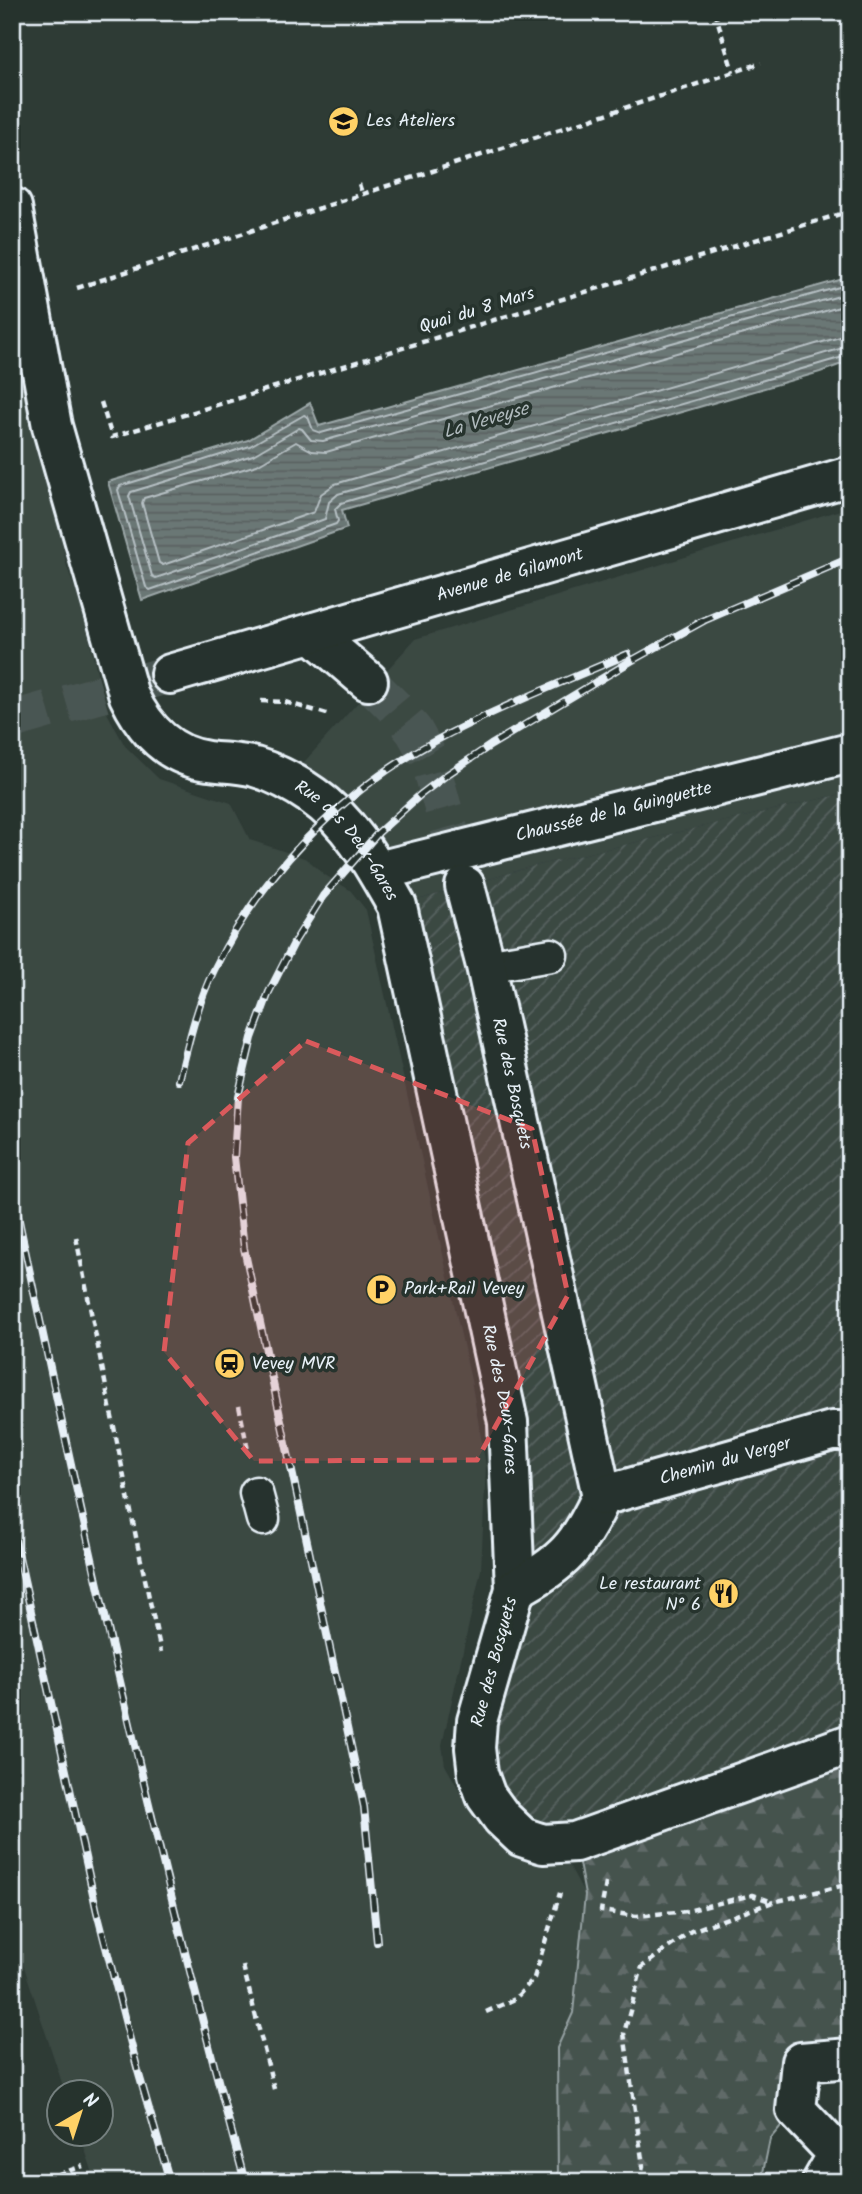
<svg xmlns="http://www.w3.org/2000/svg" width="862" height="2194" viewBox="0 0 862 2194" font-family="Kalam,sans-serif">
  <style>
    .built { fill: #3b4843 }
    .industrial { fill: url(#industrial-furrows) }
    .forest { fill: url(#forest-firs); stroke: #96a2a3; stroke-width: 2 }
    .water { fill: url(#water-rules); stroke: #9da8a9; stroke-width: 2 }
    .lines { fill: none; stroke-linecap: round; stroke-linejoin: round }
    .shore { stroke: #b6c0c4; stroke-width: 2 }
    .minor-tunnel { stroke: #4a5652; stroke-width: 38; stroke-dasharray: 38 19; stroke-linecap: butt }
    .tertiary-tunnel { stroke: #4a5652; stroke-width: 38; stroke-dasharray: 38 19; stroke-linecap: butt }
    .service-casing { stroke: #e8f1f8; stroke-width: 37 }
    .pedestrian-casing { stroke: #e8f1f8; stroke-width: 44 }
    .minor-casing { stroke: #e8f1f8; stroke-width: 44 }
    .tertiary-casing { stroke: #e8f1f8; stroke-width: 44 }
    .path { stroke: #e8f1f8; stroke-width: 4.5; stroke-dasharray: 7 5; stroke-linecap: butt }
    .service { stroke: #26332d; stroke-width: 32 }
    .pedestrian { stroke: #26332d; stroke-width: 38 }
    .minor { stroke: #26332d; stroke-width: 38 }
    .tertiary { stroke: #26332d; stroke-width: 38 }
    .rail-casing { stroke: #e8f1f8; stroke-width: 8 }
    .rail { stroke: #26332d; stroke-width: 5; stroke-dasharray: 16; stroke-linecap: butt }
    .marked { fill: #da5a5c; fill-opacity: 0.2; stroke: #da5a5c; stroke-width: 5; stroke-dasharray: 14 9; stroke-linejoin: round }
    .labels { text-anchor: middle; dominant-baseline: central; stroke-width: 7; stroke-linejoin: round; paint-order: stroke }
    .poi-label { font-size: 18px; fill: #e8f1f8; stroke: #26332d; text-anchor: start }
    .street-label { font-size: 18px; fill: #e8f1f8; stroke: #26332d }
    .water-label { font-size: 19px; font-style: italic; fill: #b0babd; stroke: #26332d }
  </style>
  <defs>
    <pattern id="industrial-furrows" width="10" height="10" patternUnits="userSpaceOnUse" patternTransform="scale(1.75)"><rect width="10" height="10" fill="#3b4843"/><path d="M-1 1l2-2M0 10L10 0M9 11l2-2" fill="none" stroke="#57635f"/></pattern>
    <pattern id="forest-firs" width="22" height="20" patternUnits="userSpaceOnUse" patternTransform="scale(1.75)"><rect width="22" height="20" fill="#45524e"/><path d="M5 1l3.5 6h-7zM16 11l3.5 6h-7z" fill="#606b68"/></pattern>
    <pattern id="water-rules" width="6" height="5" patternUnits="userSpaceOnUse" patternTransform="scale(1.75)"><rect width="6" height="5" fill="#6b7775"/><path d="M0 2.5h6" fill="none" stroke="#586060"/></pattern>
  </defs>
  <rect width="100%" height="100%" fill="#2e3b35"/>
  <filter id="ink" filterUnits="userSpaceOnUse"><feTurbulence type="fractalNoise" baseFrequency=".0143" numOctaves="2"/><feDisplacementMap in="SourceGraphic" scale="14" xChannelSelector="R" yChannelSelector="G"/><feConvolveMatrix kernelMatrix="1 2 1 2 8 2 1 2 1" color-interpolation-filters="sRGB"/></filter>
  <g filter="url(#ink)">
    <path class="built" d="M12 302 67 567 82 608 106 711 125 746 159 779 231 803 250 840 307 859 325 875 350 890 366 910 471 1380 486 1466 481 1570 442 1745 445 1765 470 1809 490 1831 541 1859 569 1865 585 1895 573 2013 557 2048 558 2182H96L80 2135 102 2134V2092H65L12 1930Z
      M850 507V792L530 867 397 906 287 781 415 639Z"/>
    <path class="industrial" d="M850 792V1744L543 1844 486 1796 510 1494 397 906 530 867Z"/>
    <path class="forest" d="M850 1744V2044L770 2139 761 2182H558L557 2048 573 2013 585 1895 575 1842Z"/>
    <path class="water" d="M850 277V361L820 372 342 510 347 528 142 600 108 482 248 440 310 403 319 426Z"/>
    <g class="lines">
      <path class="shore" d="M850 284 321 433 313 430 308 417 304 415 250 446 120 486 118 490 146 587 150 590 336 524 338 521 335 509 341 503 850 355
        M850 293 323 441 311 440 302 429 299 428 253 455 131 492 129 496 152 576 156 578 325 519 329 502 338 494 850 346
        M850 304 326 452 312 451 296 442 257 465 144 498 142 503 159 563 163 565 314 512 321 494 335 484 840 337 850 336"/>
      <path class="minor-tunnel" d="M368 681 394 707 414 731 429 758 464 883"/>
      <path class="tertiary-tunnel" d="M12 720 170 674"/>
      <defs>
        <path id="service" d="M486 966 551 955
          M256 1493 263 1519"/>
        <path id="pedestrian" d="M822 2182 838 2154 796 2110 801 2062 850 2058"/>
        <g id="minor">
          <path id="s1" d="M12 207 52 426 129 696C145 730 169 756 208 761 224 763 240 763 255 767 275 773 296 784 313 796 352 823 374 866 397 906L508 1422 515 1589 477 1721 475 1748 478 1774 486 1796 502 1818 522 1837 543 1844 575 1842 850 1744"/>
          <path d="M313 634 368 681"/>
          <path id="s2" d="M378 871 850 753"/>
          <path id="s3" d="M465 886 486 966 602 1496C579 1546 564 1563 515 1589"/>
          <path id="s4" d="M602 1496 832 1431H850"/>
        </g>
        <g id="tertiary">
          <path id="s5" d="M170 674 850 476"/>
        </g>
      </defs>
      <use href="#service" class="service-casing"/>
      <use href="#pedestrian" class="pedestrian-casing"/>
      <use href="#minor" class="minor-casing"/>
      <use href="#tertiary" class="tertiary-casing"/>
      <path class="path" d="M715 12 733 72
        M359 184 362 193
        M77 288 761 63
        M101 402 112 437 850 211
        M261 701 285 702 327 714
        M76 1237 138 1547 161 1652
        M239 1406 248 1450
        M606 1883 601 1911 636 1916 687 1911 752 1895 773 1902
        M243 1966 275 2093
        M486 2012 515 1999 534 1978 560 1893
        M35 2182 83 2166
        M640 2182 643 2166 624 2033 642 1967 691 1931 773 1902 850 1884"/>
      <use href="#service" class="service"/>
      <use href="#pedestrian" class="pedestrian"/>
      <use href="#minor" class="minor"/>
      <use href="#tertiary" class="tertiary"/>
      <defs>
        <path id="rail" d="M698 623 850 558
          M179 1081C188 1044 197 1004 214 970 260 875 342 791 435 741 497 708 563 682 628 654
          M12 1187C81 1521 156 1853 245 2182
          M12 1525 97 1912 138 2071 170 2182
          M377 1942 364 1807 244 1248 234 1157 238 1097 252 1038 269 992 295 941 323 896 378 833 420 795 445 776 491 745 631 661 707 619"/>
      </defs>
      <use href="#rail" class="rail-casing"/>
      <use href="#rail" class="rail"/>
    </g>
  </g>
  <path class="marked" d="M306 1041 532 1129 568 1295 477 1460 254 1461 164 1352 188 1143Z"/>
  <defs>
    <symbol id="school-disc" viewBox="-11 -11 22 22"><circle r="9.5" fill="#ffd166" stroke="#26332d"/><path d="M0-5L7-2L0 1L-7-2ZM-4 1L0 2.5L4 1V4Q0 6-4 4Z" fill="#111"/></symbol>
    <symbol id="parking-disc" viewBox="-11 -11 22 22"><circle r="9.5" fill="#ffd166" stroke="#26332d"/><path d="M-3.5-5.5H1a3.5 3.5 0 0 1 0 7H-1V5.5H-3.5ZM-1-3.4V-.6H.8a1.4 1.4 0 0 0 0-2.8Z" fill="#111"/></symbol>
    <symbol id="station-disc" viewBox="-11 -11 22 22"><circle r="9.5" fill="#ffd166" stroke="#26332d"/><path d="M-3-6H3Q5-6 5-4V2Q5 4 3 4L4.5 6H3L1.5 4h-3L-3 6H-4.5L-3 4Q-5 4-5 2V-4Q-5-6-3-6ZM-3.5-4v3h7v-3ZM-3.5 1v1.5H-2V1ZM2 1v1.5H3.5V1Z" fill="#111"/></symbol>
    <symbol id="restaurant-disc" viewBox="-11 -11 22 22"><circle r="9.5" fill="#ffd166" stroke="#26332d"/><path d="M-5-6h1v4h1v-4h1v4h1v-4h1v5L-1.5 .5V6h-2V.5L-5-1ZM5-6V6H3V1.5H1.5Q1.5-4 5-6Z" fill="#111"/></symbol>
  </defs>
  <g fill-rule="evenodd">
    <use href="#school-disc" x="326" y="104" width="35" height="35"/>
    <use href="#parking-disc" x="364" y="1272" width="35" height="35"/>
    <use href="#station-disc" x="212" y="1346" width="35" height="35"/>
    <use href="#restaurant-disc" x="706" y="1576" width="35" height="35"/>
  </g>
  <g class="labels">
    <g class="poi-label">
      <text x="366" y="121">Les Ateliers</text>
      <text x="404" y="1289">Park+Rail Vevey</text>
      <text x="252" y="1364">Vevey MVR</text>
      <text x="701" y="1584" text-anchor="end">Le restaurant<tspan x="701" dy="21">N° 6</tspan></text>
    </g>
    <g class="street-label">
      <text transform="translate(477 311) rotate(-17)">Quai du 8 Mars</text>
      <text stroke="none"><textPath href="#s5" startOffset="354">Avenue de Gilamont</textPath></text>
      <text stroke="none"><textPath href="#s2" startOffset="243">Chaussée de la Guinguette</textPath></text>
      <text stroke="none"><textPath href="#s1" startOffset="779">Rue des Deux-Gares</textPath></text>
      <text stroke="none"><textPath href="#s3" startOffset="203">Rue des Bosquets</textPath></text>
      <text stroke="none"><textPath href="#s1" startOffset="1367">Rue des Deux-Gares</textPath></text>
      <text stroke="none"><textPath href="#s4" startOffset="128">Chemin du Verger</textPath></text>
      <text transform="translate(495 1662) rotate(-75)">Rue des Bosquets</text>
    </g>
    <g class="water-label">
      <text transform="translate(486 421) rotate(-16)">La Veveyse</text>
    </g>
  </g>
  <rect width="862" height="2194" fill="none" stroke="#26332d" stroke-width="42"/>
  <rect x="21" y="21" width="820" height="2152" fill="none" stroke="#e8f1f8" stroke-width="2.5" filter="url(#ink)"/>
  <g transform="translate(80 2113) rotate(39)"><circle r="33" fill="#26332d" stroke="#747f7e" stroke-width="2"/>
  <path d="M0-5L12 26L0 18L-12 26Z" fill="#ffd166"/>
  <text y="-10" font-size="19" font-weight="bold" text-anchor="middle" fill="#e8f1f8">N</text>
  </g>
</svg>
